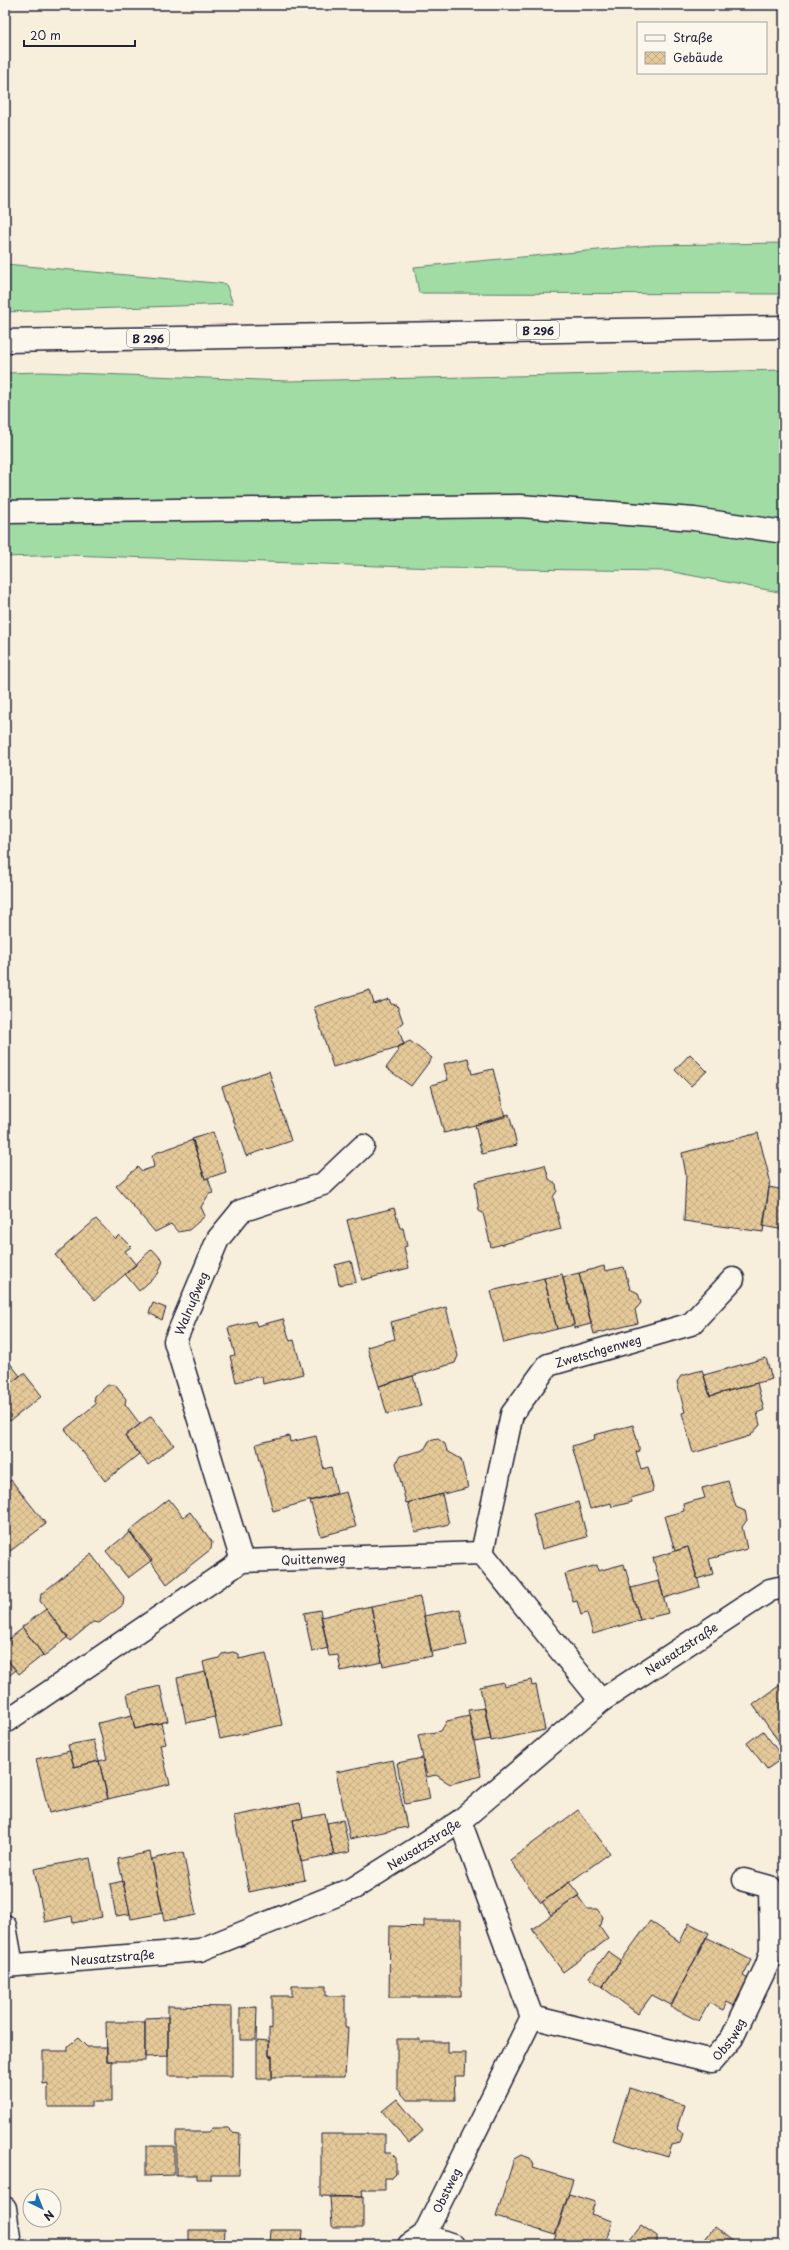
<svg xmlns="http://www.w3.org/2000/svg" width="789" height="2250" viewBox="0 0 789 2250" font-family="'Playpen Sans',sans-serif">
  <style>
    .grass { fill: #a0dca3; stroke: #617f6f }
    .building { fill: url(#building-cross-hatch); stroke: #22223b }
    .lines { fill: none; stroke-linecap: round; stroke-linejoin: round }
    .minor-casing { stroke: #22223b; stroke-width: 25 }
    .tertiary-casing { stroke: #22223b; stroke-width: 25 }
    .primary-casing { stroke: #22223b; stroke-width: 25 }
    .minor { stroke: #fbf7ec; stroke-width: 22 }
    .tertiary { stroke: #fbf7ec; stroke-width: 22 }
    .primary { stroke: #fbf7ec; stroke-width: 22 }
    .labels { text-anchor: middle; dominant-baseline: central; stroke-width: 4; stroke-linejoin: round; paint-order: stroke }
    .shield { fill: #fbf7ec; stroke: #636270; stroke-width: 1 }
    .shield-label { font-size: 11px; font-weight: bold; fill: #22223b }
    .street-label { font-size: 12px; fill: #22223b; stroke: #fbf7ec }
  </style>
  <defs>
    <pattern id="building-cross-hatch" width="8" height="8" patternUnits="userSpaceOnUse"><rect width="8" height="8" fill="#e5c999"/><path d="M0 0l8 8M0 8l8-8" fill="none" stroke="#c4ac85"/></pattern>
  </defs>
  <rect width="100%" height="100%" fill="#f7eedb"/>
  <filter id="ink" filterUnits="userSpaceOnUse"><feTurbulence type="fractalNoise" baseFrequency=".025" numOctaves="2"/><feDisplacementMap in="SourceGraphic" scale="8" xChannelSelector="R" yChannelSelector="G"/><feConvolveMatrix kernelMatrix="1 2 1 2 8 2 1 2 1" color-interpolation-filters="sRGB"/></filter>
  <g filter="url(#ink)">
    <path class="grass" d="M784 243V294L419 293 414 267 652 245Z
      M5 264 226 284 233 304 5 312Z
      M784 370V593L668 571 436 568 68 555 5 557V373L43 372 288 381Z"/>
    <path class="building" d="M370 990 374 1004 389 999 391 1004 397 1005 403 1022 398 1027 404 1045 333 1067 314 1007Z
      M410 1041 432 1058 411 1086 386 1068 398 1052 397 1047Z
      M690 1054 707 1071 691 1086 675 1070Z
      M468 1058 472 1074 493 1069 505 1117 444 1133 431 1085 448 1080 444 1064Z
      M269 1071 291 1141 246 1156 222 1087Z
      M509 1114 517 1145 482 1154 475 1125Z
      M213 1132 226 1172 205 1179 192 1139Z
      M758 1133 770 1180 763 1232 684 1221 686 1175 682 1153Z
      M193 1140 205 1179 208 1178 213 1193 209 1194 201 1207 205 1216 189 1230 178 1232 171 1224 155 1232 116 1186 138 1167 142 1171 154 1167 152 1157 155 1153Z
      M545 1165 549 1179 556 1184 557 1191 553 1197 561 1229 491 1247 483 1213 479 1211 475 1182Z
      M769 1187 784 1190V1230L763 1226Z
      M394 1208 400 1228H403L407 1246 404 1247 409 1268 362 1280 347 1220Z
      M96 1219 115 1239 119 1235 131 1247 125 1251 136 1265 95 1300 55 1255Z
      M152 1249 163 1261 158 1274 139 1291 125 1274Z
      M351 1261 356 1282 339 1285 335 1265Z
      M604 1266 605 1271 624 1267 630 1289 638 1293 641 1303 635 1310 638 1323 594 1334 579 1273Z
      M579 1273 591 1324 575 1328 563 1277Z
      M562 1274 574 1325 557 1329 544 1278Z
      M544 1278 557 1329 504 1343 491 1291Z
      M153 1303 166 1308 162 1320 149 1313Z
      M446 1307 458 1356 455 1363 379 1386 367 1347 395 1339 391 1322Z
      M283 1319 290 1341 294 1340 303 1374 263 1384 262 1376 236 1382 230 1356 235 1355 228 1328 255 1321 257 1326Z
      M5 1357 20 1376 5 1387Z
      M766 1358 772 1379 710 1396 704 1375Z
      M702 1370 710 1396 757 1383 764 1410 757 1413 760 1425 750 1436 693 1453 682 1413 685 1412 677 1382 681 1376Z
      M24 1373 42 1396 10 1421 5 1415V1387Z
      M413 1376 421 1406 387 1414 379 1386Z
      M108 1385H115L126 1399 125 1404 140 1424 125 1436 139 1454 105 1481 65 1429 96 1404 94 1402 95 1396Z
      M151 1416 174 1445 148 1465 125 1436Z
      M633 1425 640 1451 636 1452 641 1469 648 1467 653 1488 652 1492 631 1498 632 1502 612 1507 611 1503 590 1509 572 1446 595 1439 594 1435Z
      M289 1436 290 1442 316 1436 324 1469 331 1467 337 1493 273 1511 256 1444Z
      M438 1439 445 1444 447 1451 461 1459 468 1488 406 1503 396 1463 400 1456 424 1450 429 1441Z
      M11 1480 46 1524 5 1555V1485Z
      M728 1481 736 1507 745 1511 747 1520 742 1527 747 1549 709 1559 713 1574 697 1579 688 1547 675 1551 665 1516 684 1511 683 1504 705 1498 702 1488Z
      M346 1492 356 1527 321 1536 310 1501Z
      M442 1494 449 1524 415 1532 408 1503Z
      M169 1499 183 1517 190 1512 212 1542 211 1549 167 1584 129 1531Z
      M578 1502 587 1537 542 1549 533 1514Z
      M130 1532 152 1560 128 1578 106 1551Z
      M688 1547 700 1587 664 1598 653 1558Z
      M91 1554 124 1597 123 1605 99 1623 93 1622 70 1641 40 1601 41 1594Z
      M624 1564 640 1620 593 1634 587 1613 581 1615 577 1601 573 1602 565 1574 597 1565 598 1571Z
      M659 1581 668 1613 640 1620 631 1588Z
      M420 1597 432 1656 383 1666 371 1606Z
      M371 1606 382 1662 341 1671 338 1655 329 1656 321 1617Z
      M46 1609 68 1637 44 1656 22 1627Z
      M460 1609 467 1645 432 1652 424 1616Z
      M320 1610 328 1648 312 1652 304 1613Z
      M23 1628 43 1655 19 1674 5 1657V1642Z
      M233 1652 239 1654V1659L266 1653 282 1725 220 1739 203 1662 219 1658 222 1654Z
      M5 1657 16 1670 5 1679Z
      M206 1672 215 1717 186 1723 177 1678Z
      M531 1680 532 1686 536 1685 545 1730 491 1741 480 1687 503 1682 504 1686Z
      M784 1682V1749L753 1705Z
      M160 1686 168 1721 135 1729 127 1694Z
      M485 1708 491 1739 475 1742 468 1710Z
      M132 1715 135 1729 161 1723 166 1744 160 1745 170 1784 108 1799 99 1761 107 1759 98 1723Z
      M469 1716 481 1776 450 1784 436 1775 427 1777 418 1735 441 1731 447 1721Z
      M763 1731 783 1758 767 1769 747 1743Z
      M93 1740 99 1761 74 1767 68 1745Z
      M70 1751 74 1767 99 1761 108 1799 49 1813 36 1759Z
      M422 1758 430 1799 405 1804 397 1763Z
      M393 1760 407 1827 350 1839 336 1772Z
      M300 1803 303 1818 293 1820 305 1880 249 1892 234 1816Z
      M578 1810 610 1853 541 1903 510 1860Z
      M325 1814 334 1855 301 1862 293 1820Z
      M343 1820 350 1852 334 1855 327 1823Z
      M150 1852 163 1913 131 1919 118 1859Z
      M183 1852 196 1915 164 1921 152 1859Z
      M90 1858 102 1917 73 1923 72 1916 45 1922 34 1869Z
      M123 1881 130 1914 116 1916 110 1884Z
      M569 1882 579 1895 551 1915 542 1902Z
      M578 1896 587 1909H597L603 1917 601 1925 599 1926 608 1939 563 1972 532 1929Z
      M424 1920H461V1997H389L390 1926 424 1927Z
      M650 1921 680 1942 689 1923 709 1933 671 2005 652 1995 638 2014 602 1987Z
      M706 1937 751 1960 743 1976 748 1979 734 2006 727 2002 723 2010 709 2003 699 2021 671 2007Z
      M608 1951 621 1960 602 1987 589 1977Z
      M292 1986H326V1996H345V2028H348L345 2077H272V2056H269V2028L272 2029V1996H292Z
      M168 2006 232 2007V2076H168Z
      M257 2007 256 2040H240V2008Z
      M168 2017V2056L145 2057V2018Z
      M106 2022H145V2061H107Z
      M78 2038 87 2047H107V2061H112V2102H91V2107H48V2083L43 2084V2051H68V2046Z
      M397 2039H420V2042H448V2053H466L465 2076H454L455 2100H407L397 2088Z
      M257 2040 269 2041V2056H272V2079H257Z
      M629 2088 684 2105 677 2128 683 2133 680 2143 672 2145 668 2157 613 2140Z
      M397 2099 423 2131 409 2143 382 2111Z
      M213 2128H228L232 2132 240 2133 239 2175H211V2179H197V2175H176V2132H209Z
      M321 2134H385V2153H391L396 2158V2173L391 2178H385V2190H362L363 2197 321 2196Z
      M146 2146H174V2175L146 2176Z
      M521 2155 530 2158 534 2165 533 2168 573 2180 555 2235 496 2217 514 2159Z
      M569 2194 595 2202 591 2214 612 2221 605 2245H566L554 2241Z
      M330 2197H363V2228H334L332 2226Z
      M641 2225 657 2236V2243L659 2245H625Z
      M714 2227 738 2245H701Z
      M189 2230H225L224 2245H189Z
      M270 2230H303L302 2244 319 2245H269Z"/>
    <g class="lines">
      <defs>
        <g id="minor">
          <path id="s1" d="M482 1553 512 1414 548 1365 691 1324 733 1279"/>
          <path id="s2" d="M242 1561 175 1341 218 1239 241 1211 323 1184 363 1146"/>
          <path id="s3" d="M5 1722 242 1561 482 1553 601 1701"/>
          <path d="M5 1926 12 1965"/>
          <path id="s4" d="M5 1966 200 1950 354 1888 460 1821 601 1701 770 1590 784 1587"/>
          <path id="s5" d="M532 2017 712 2061 732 2038 767 1965 771 1951 770 1887 744 1880"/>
          <path d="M5 2208 10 2245"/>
          <path d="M424 2235 453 2245"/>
          <path id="s6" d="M409 2245 424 2235 532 2017 460 1821"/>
        </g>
        <path id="tertiary" d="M5 512 520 506 694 519 784 532"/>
        <path id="primary" d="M5 341 784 327"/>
      </defs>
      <use href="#minor" class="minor-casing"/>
      <use href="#tertiary" class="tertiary-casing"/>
      <use href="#primary" class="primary-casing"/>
      <use href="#minor" class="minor"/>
      <use href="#tertiary" class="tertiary"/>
      <use href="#primary" class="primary"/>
    </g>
  </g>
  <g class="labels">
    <g class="shield">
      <rect x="517" y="321" width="42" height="18" rx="3"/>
      <rect x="127" y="329" width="42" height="18" rx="3"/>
    </g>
    <g class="shield-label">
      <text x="538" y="330">B 296</text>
      <text x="148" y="338">B 296</text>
    </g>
    <g class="street-label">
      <text stroke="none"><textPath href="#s2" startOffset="271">Walnußweg</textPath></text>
      <text stroke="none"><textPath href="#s1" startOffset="255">Zwetschgenweg</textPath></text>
      <text stroke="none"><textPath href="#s3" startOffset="358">Quittenweg</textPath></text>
      <text stroke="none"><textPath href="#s4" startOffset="768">Neusatzstraße</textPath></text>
      <text stroke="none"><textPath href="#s4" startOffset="444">Neusatzstraße</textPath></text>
      <text stroke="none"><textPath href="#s4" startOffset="108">Neusatzstraße</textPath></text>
      <text stroke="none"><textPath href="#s5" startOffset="213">Obstweg</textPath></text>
      <text stroke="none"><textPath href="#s6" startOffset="68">Obstweg</textPath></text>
    </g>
  </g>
  <rect width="789" height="2250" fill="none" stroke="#fbf7ec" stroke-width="20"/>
  <rect x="10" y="10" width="769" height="2230" fill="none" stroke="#22223b" stroke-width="1.5" filter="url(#ink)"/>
  <rect x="637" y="22" width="130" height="52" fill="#fbf7ec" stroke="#a4a2a5"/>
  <rect x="645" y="35" width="20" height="6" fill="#fbf7ec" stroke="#a4a2a5"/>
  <text x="673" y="42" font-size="12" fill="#22223b">Straße</text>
  <rect x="645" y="52" width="20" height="12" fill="url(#building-cross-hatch)" stroke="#a4a2a5"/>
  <text x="673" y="62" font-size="12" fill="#22223b">Gebäude</text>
  <g transform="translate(42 2208) rotate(137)"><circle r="19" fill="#fbf7ec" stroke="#a4a2a5"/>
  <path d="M0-3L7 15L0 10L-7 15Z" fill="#1f6fb2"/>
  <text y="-6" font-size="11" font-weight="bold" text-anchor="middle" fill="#22223b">N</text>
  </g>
  <path d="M24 40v6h111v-6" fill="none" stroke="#22223b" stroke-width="2"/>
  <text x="30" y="40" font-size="12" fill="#22223b" stroke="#fbf7ec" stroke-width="3" paint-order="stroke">20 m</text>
</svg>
